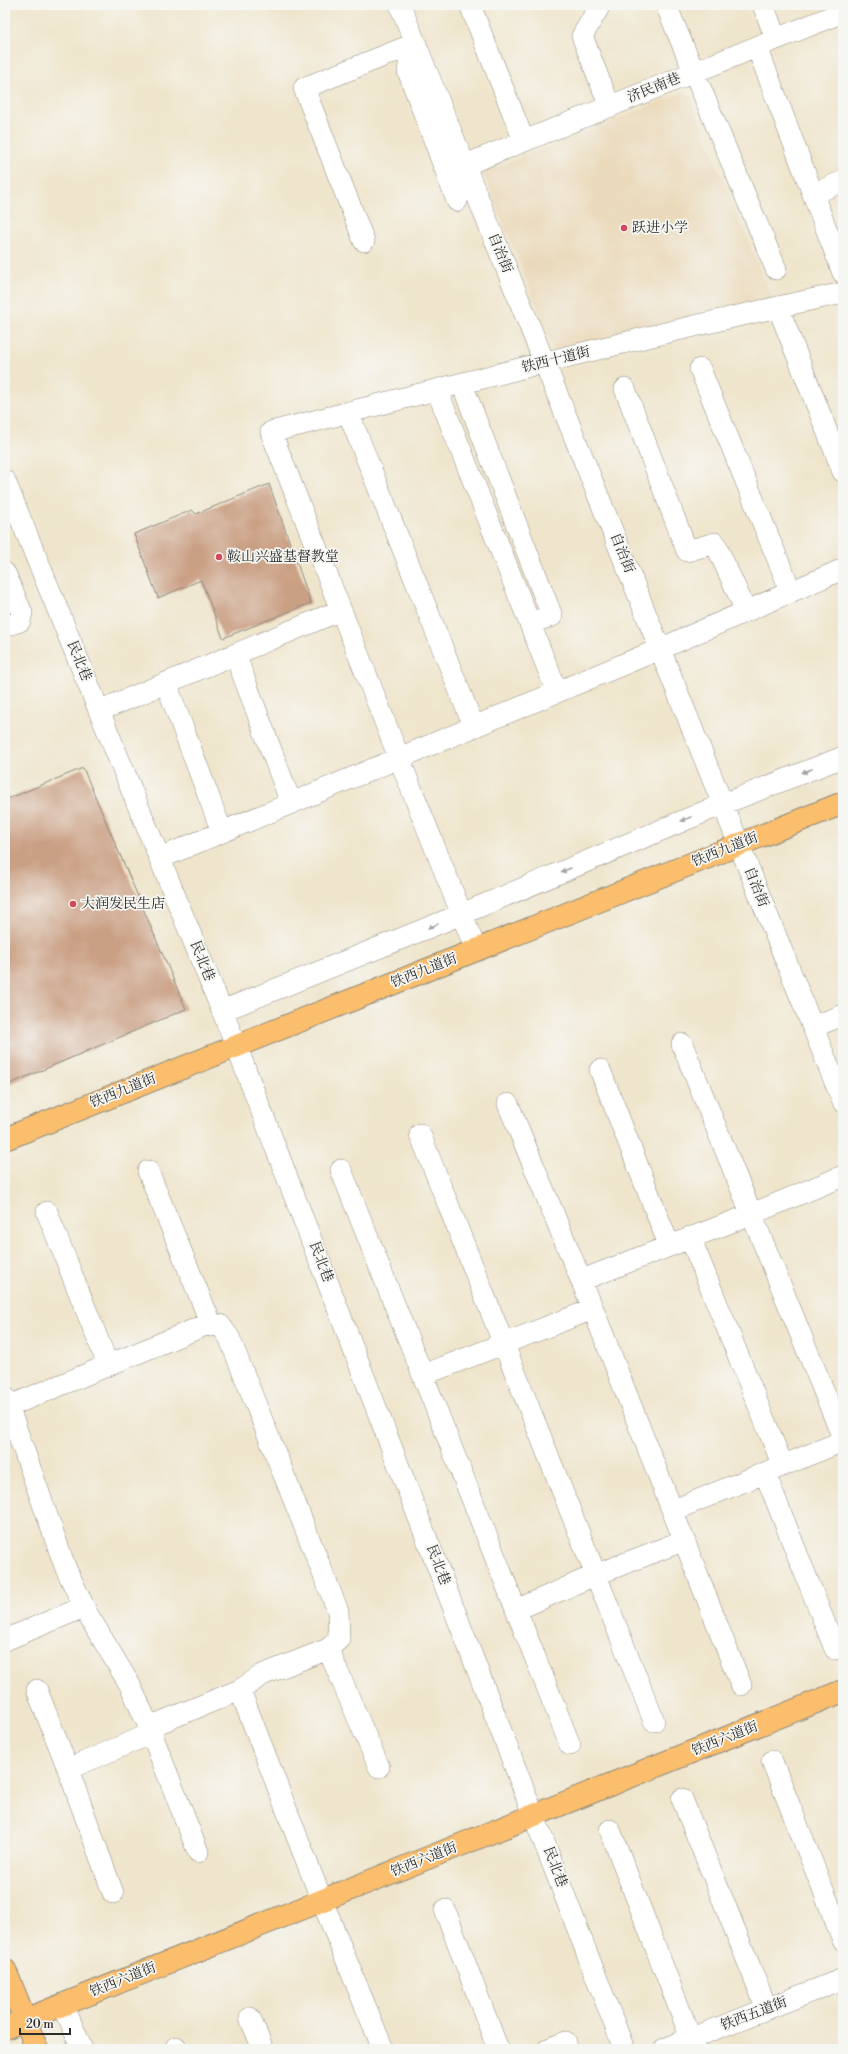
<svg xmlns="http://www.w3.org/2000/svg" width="848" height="2054" viewBox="0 0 848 2054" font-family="'Libre Bodoni','Noto Serif SC',serif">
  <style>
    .built { fill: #ead9ba }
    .building { fill: #caa085 }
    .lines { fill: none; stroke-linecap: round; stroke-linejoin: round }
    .minor-casing { stroke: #8d887c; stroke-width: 22 }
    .major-casing { stroke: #8d887c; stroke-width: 24 }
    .minor { stroke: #fff; stroke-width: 21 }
    .major { stroke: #fabe6d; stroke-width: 22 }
    .oneway { fill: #a0a0a0 }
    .poi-dot { fill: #d1495b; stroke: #f6f6f2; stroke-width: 1.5 }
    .labels { text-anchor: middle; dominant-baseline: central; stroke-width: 3.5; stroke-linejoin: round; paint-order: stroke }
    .street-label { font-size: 14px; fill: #2b2b2b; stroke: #f6f6f2 }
    .poi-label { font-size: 14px; fill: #2b2b2b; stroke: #f6f6f2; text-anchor: start }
  </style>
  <rect width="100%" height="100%" fill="#f6f6f2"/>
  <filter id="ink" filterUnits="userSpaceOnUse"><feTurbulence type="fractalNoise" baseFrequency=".025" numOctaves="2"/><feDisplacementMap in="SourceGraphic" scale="8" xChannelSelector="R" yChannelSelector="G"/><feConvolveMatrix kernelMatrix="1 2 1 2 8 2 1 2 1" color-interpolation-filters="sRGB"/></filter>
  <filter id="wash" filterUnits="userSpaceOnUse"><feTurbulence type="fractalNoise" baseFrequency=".012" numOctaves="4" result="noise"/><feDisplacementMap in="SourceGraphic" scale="16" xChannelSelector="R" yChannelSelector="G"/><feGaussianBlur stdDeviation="0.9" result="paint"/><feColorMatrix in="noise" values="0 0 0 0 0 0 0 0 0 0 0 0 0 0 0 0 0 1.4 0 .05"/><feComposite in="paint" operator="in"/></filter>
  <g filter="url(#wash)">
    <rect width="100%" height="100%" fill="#efe5cc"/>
    <path class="built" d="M687 91 765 283 773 298 555 351 483 173Z"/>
    <g id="blocks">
      <path class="building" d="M269 484 311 603 223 638 201 580 158 598 134 534 192 510 196 514Z
        M83 768 186 1009 5 1086V800Z"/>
    </g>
  </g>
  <g filter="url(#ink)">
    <use href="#blocks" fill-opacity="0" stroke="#8d887c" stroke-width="1"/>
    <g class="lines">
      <defs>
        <path id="minor" d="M400 5 843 1102
          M470 5 524 141
          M597 5 598 9 582 36 610 107
          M666 5 776 269
          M763 5 776 39
          M413 44 408 71 457 201
          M757 47 843 273
          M465 165 843 12
          M813 194 843 181
          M364 241 304 88 416 43
          M778 307 843 472
          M700 369 791 592
          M462 384 552 616 530 623
          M625 389 687 551 715 543 746 611
          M437 390 557 692
          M348 412 474 727
          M5 481 234 1040 624 2049
          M5 573 22 613 20 621 5 626
          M235 654 291 803
          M166 683 222 832
          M99 711 341 610
          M160 858 660 649 843 569
          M476 950 399 758 271 432C461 384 651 333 843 293
          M222 1011 462 914 723 804 843 757
          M813 1027 843 1015
          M682 1044 843 1438
          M600 1070 669 1245
          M508 1104 593 1309 741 1685
          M420 1134 654 1721
          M341 1170 570 1745
          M148 1171 212 1326
          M47 1212 108 1365
          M690 1237 783 1466
          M582 1280 752 1214 843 1176
          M423 1375 593 1309
          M5 1397 66 1569 88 1615 130 1685 149 1727 198 1852
          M5 1408 203 1326 220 1325 229 1337 338 1611 339 1639 328 1649 262 1675 240 1690 149 1727
          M765 1473 835 1649
          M674 1510 843 1441
          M516 1610 595 1575 685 1540
          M5 1640 84 1607
          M328 1649 379 1767
          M37 1690 68 1769 113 1893
          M240 1690 322 1901 383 2049
          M772 1761 843 1940
          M68 1769 150 1734
          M682 1799 767 2009
          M610 1830 695 2049
          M445 1910 498 2049
          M63 2004 82 2049
          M250 2018 263 2049
          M176 2047 177 2049
          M548 2049 566 2042
          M664 2049 843 1979"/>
        <path id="major" d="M5 1139 843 803
          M5 1970 37 2049
          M5 2028 843 1691"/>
      </defs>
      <use href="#minor" class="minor-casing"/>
      <use href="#major" class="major-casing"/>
      <use href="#minor" class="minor"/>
      <use href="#major" class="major"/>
    </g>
    <defs><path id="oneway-solid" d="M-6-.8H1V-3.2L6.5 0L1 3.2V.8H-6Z"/></defs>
    <g class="oneway">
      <use href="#oneway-solid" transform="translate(807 771) rotate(159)"/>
      <use href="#oneway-solid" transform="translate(686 819) rotate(157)"/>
      <use href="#oneway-solid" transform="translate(566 870) rotate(157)"/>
      <use href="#oneway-solid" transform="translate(433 926) rotate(158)"/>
    </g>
  </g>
  <g class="poi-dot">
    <circle cx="624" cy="228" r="4"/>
    <circle cx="219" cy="557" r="4"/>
    <circle cx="73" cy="904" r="4"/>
  </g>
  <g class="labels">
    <g class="street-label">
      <text transform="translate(654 88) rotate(-22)">济民南巷</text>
      <text transform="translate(500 253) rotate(68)">自治街</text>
      <text transform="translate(556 360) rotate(-14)">铁西十道街</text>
      <text transform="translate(622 553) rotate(68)">自治街</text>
      <text transform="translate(79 661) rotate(68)">民北巷</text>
      <text transform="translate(725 850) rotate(-22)">铁西九道街</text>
      <text transform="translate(756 887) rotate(68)">自治街</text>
      <text transform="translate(202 961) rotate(68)">民北巷</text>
      <text transform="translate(424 971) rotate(-22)">铁西九道街</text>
      <text transform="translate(123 1091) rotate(-22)">铁西九道街</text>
      <text transform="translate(321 1262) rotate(69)">民北巷</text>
      <text transform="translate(438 1565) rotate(69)">民北巷</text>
      <text transform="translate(725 1739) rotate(-22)">铁西六道街</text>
      <text transform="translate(424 1860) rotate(-22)">铁西六道街</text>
      <text transform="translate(555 1867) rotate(69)">民北巷</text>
      <text transform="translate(123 1980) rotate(-22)">铁西六道街</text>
      <text transform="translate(754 2014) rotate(-21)">铁西五道街</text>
    </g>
    <g class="poi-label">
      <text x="632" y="228">跃进小学</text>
      <text x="227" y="557">鞍山兴盛基督教堂</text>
      <text x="81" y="904">大润发民生店</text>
    </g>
  </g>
  <rect width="848" height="2054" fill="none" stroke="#f6f6f2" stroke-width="20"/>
  <path d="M20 2028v6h50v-6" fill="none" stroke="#2b2b2b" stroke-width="2"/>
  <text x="26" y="2028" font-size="12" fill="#2b2b2b" stroke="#f6f6f2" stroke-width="3" paint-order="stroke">20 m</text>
</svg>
